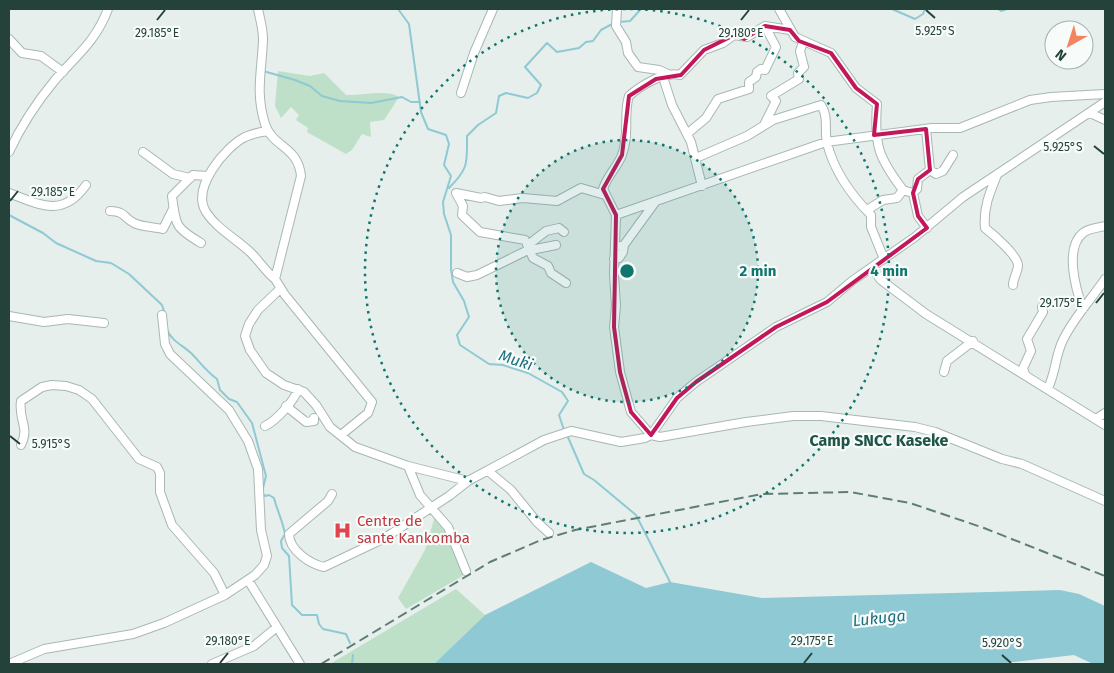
<svg xmlns="http://www.w3.org/2000/svg" width="1114" height="673" viewBox="0 0 1114 673" font-family="'Fira Sans',sans-serif">
  <style>
    .green { fill: #bfe0c8 }
    .water { fill: #8ec9d4 }
    .lines { fill: none; stroke-linecap: round; stroke-linejoin: round }
    .stream { stroke: #8ec9d4; stroke-width: 2 }
    .minor-casing { stroke: #a8b8b2; stroke-width: 10 }
    .minor { stroke: #fff; stroke-width: 8 }
    .rail { stroke: #5f7d75; stroke-width: 2; stroke-dasharray: 10 5; stroke-linecap: butt }
    .marked { fill: none; stroke: #c2185b; stroke-width: 4; stroke-linejoin: round }
    .ticks { fill: none; stroke: #24423a; stroke-width: 2 }
    .ring { fill: none; stroke: #0f766e; stroke-width: 2.5; stroke-dasharray: 2.5 5 }
    .labels { text-anchor: middle; dominant-baseline: central; stroke-width: 4.5; stroke-linejoin: round; paint-order: stroke }
    .health-label { font-size: 15px; fill: #be3a42; stroke: #f7fbf9; text-anchor: start }
    .water-label { font-size: 16px; font-style: italic; fill: #1c6f80; stroke: #f7fbf9 }
    .neighbourhood-label { font-size: 16px; font-weight: bold; fill: #1f5548; stroke: #f7fbf9 }
    .ticks-label { font-size: 12px; text-anchor: middle; fill: #24423a; stroke: #f7fbf9; stroke-width: 4.5; stroke-linejoin: round; paint-order: stroke }
    .centre { fill: #0f766e; stroke: #f7fbf9; stroke-width: 2.5 }
    .ring-label { font-size: 15px; text-anchor: middle; font-weight: bold; fill: #0f766e; stroke: #f7fbf9; stroke-width: 4.5; stroke-linejoin: round; paint-order: stroke }
  </style>
  <rect width="100%" height="100%" fill="#e6efeb"/>
  <path class="green" d="M278 71 310 76 324 73 346 95C362 96 386 89 399 97L384 120 370 122 371 137 362 134 352 150 346 154 307 132 308 128 296 120 299 115 291 107 281 118 275 106Z
    M435 516 448 532 464 575 406 609 398 598 425 550Z
    M456 589 485 615 434 664H330Z"/>
  <path class="water" d="M591 562 646 588 670 582 762 598 1060 590 1079 594 1105 606V664H1093L1074 655 997 664H434L485 615Z"/>
  <g class="lines">
    <path class="stream" d="M398 9 409 24 421 112 428 129 446 135 449 144 444 165 451 176 443 202 444 214 451 235V269L453 282 464 301 469 317 457 335 460 345 489 364 503 365 528 373 562 392 568 401 559 415 564 430
      M892 9 915 19 923 14 925 9
      M998 9 1001 11 1007 9
      M619 22 630 21 641 9
      M263 71 295 80 310 86 322 96 340 101 371 103 402 97 411 102H420
      M449 188C469 168 467 163 467 136L478 125 496 113 499 96 506 93 528 98 537 93 541 85 525 67 547 43 557 52 579 48 586 42 593 41 601 30 614 23
      M9 215 43 233 56 243 96 261 111 263 129 274 162 305 165 314
      M167 330C172 341 182 345 191 353 200 362 206 371 217 379L220 390 229 399 237 402 252 423 266 476 262 492 265 496 269 495 274 498C277 510 283 522 285 534L281 541 282 548 289 556 292 605 302 615H317L319 624 323 629 346 634 350 643
      M567 435 584 474 594 480 636 515 670 582
      M352 664 353 655"/>
    <defs>
      <path id="minor" d="M258 9C260 19 263 29 263 39 262 71 255 92 265 124 273 148 298 146 301 176L275 279 285 295 372 402 368 413 341 435
        M617 9 616 26 626 42 628 53 638 67 659 70 670 75
        M779 9 795 37 831 53 856 88 877 104C874 145 878 157 903 190L913 193 918 216 927 228
        M790 30 765 26 747 37 734 35 723 43 704 50 680 75C664 71 640 86 629 96 623 114 630 134 622 155 618 166 607 176 603 189L616 215 614 274 616 306 614 327 620 372 631 412 651 435 660 437 746 422 793 416H821L915 427 935 432 1002 459 1022 464 1105 501
        M9 39 22 53 41 56 63 72
        M663 77 672 105 691 142 702 186
        M461 93 474 53 493 9
        M1090 113 1105 120
        M764 125 776 101 771 96 799 79 798 73 804 67 800 51 803 42
        M926 129 930 170 936 174 943 171 953 155
        M268 131C260 132 252 134 245 137 225 147 191 188 206 212 216 228 235 238 249 251 258 259 265 271 275 279
        M687 134 706 118 718 99 749 89V82L756 77 757 72 761 69 765 70 776 47 765 26
        M9 152C21 126 36 103 55 80 77 55 96 41 108 9
        M143 152 173 174 190 178
        M696 158 747 136 773 120 821 105C829 117 824 130 827 143 834 171 851 195 871 215V227L884 259
        M997 175C990 192 983 208 985 228 994 235 1017 255 1018 265 1018 272 1013 278 1013 285
        M9 193C40 205 63 218 86 185
        M913 193 917 189 918 179 930 170
        M867 210 883 200 897 198 903 190
        M110 211C127 212 122 217 134 223 142 227 154 227 163 229L173 209
        M616 215 826 142 932 128H960L1030 100 1051 97 1105 94
        M201 243C174 227 176 225 172 196L193 175 208 176
        M528 245 546 231 559 228 564 232
        M624 245 656 201
        M614 259 619 258 623 252 624 245 621 246
        M872 268 881 280 926 314 1105 425
        M457 273 467 277 477 275 526 251 556 245
        M566 283 551 273 548 266 533 258 525 240 480 232 462 215 463 206 456 193 481 198 485 197 499 201 523 198 557 201 581 188 605 195
        M280 289 258 310 249 324 245 336 250 350 266 373 284 385 304 392 316 405 330 427 355 447 408 466 468 481
        M1083 309C1076 290 1064 248 1083 233 1089 228 1098 228 1105 226
        M9 316 44 322 68 319 104 323
        M944 372 947 361 973 341
        M1025 374 1023 368 1031 351 1027 339 1043 312 1042 307
        M1048 388C1056 372 1055 356 1063 340 1074 317 1091 300 1105 279
        M286 406 306 422 314 421V418
        M1096 419 1105 413
        M265 426C276 421 295 400 298 389
        M21 445C30 427 18 420 21 401L42 387 52 385 66 386 79 390 92 399 139 459 157 467 160 473V492L172 525 214 573 225 595
        M408 466 420 495 448 527 466 571
        M488 471 511 490 537 522 549 533
        M332 494 328 501 289 534C289 550 310 564 324 567L383 539 449 496 468 481 544 440 571 431 621 442 645 438 651 435 677 398 696 382 776 327 827 302 852 281 915 237 963 197 1105 102
        M248 580 300 664
        M9 664 44 649 133 634 164 623 225 595 255 575 264 565 267 556 261 530 258 469 248 441 229 410 170 354 165 344 162 315
        M212 664 254 646 277 627"/>
    </defs>
    <use href="#minor" class="minor-casing"/>
    <use href="#minor" class="minor"/>
    <path class="rail" d="M321 664 490 562 541 540 575 530 762 494 850 492 910 503 984 528 1105 576"/>
  </g>
  <path class="marked" d="M765 26 790 30 799 41 831 53 856 88 877 104 874 135 926 129 930 170 918 179 913 193 918 216 927 228 827 302 776 327 696 382 677 398 651 435 631 412 620 372 614 327 616 215 603 189 622 155 629 96 656 79 681 75 704 50 734 35 744 39Z"/>
  <path class="ticks" d="M926 10 935 18M157 20 165 10M741 20 749 10M1094 146 1104 154M10 201 18 191M1096 303 1104 293M10 436 20 444M1002 655 1011 663M220 663 228 653M804 663 812 653"/>
  <circle cx="627" cy="271" r="131" fill="#0f766e" fill-opacity=".12"/>
  <g class="ring">
    <circle cx="627" cy="271" r="131"/>
    <circle cx="627" cy="271" r="262"/>
  </g>
  <defs>
    <symbol id="hospital-bare" viewBox="-9 -9 18 18"><path d="M-5-5h3v3.5h4V-5h3V5h-3V1.5h-4V5h-3Z" fill="#e0444e" stroke="#f7fbf9" stroke-width="2.5" paint-order="stroke"/></symbol>
  </defs>
  <g fill-rule="evenodd">
    <use href="#hospital-bare" x="330" y="518" width="25" height="25"/>
  </g>
  <g class="labels">
    <g class="health-label">
      <text x="357" y="521">Centre de<tspan x="357" dy="17">sante Kankomba</tspan></text>
    </g>
    <g class="water-label">
      <text transform="translate(516 360) rotate(18)">Muki</text>
      <text transform="translate(879 618) rotate(-6)">Lukuga</text>
    </g>
    <g class="neighbourhood-label">
      <text x="879" y="440">Camp SNCC Kaseke</text>
    </g>
  </g>
  <g class="ticks-label">
    <text x="935" y="35">5.925°S</text>
    <text x="157" y="37">29.185°E</text>
    <text x="741" y="37">29.180°E</text>
    <text x="1063" y="151">5.925°S</text>
    <text x="53" y="196">29.185°E</text>
    <text x="1061" y="307">29.175°E</text>
    <text x="51" y="448">5.915°S</text>
    <text x="228" y="645">29.180°E</text>
    <text x="812" y="645">29.175°E</text>
    <text x="1002" y="647">5.920°S</text>
  </g>
  <circle cx="627" cy="271" r="8" class="centre"/>
  <g class="ring-label">
    <text x="758" y="276">2 min</text>
    <text x="889" y="276">4 min</text>
  </g>
  <rect width="1114" height="673" fill="none" stroke="#24423a" stroke-width="20"/>
  <g transform="translate(1069 45) rotate(219)"><circle r="24" fill="#f7fbf9" stroke="#a3b1ad"/>
  <path d="M0-4L9 19L0 12L-9 19Z" fill="#f4845f"/>
  <text y="-8" font-size="14" font-weight="bold" text-anchor="middle" fill="#24423a">N</text>
  </g>
</svg>
